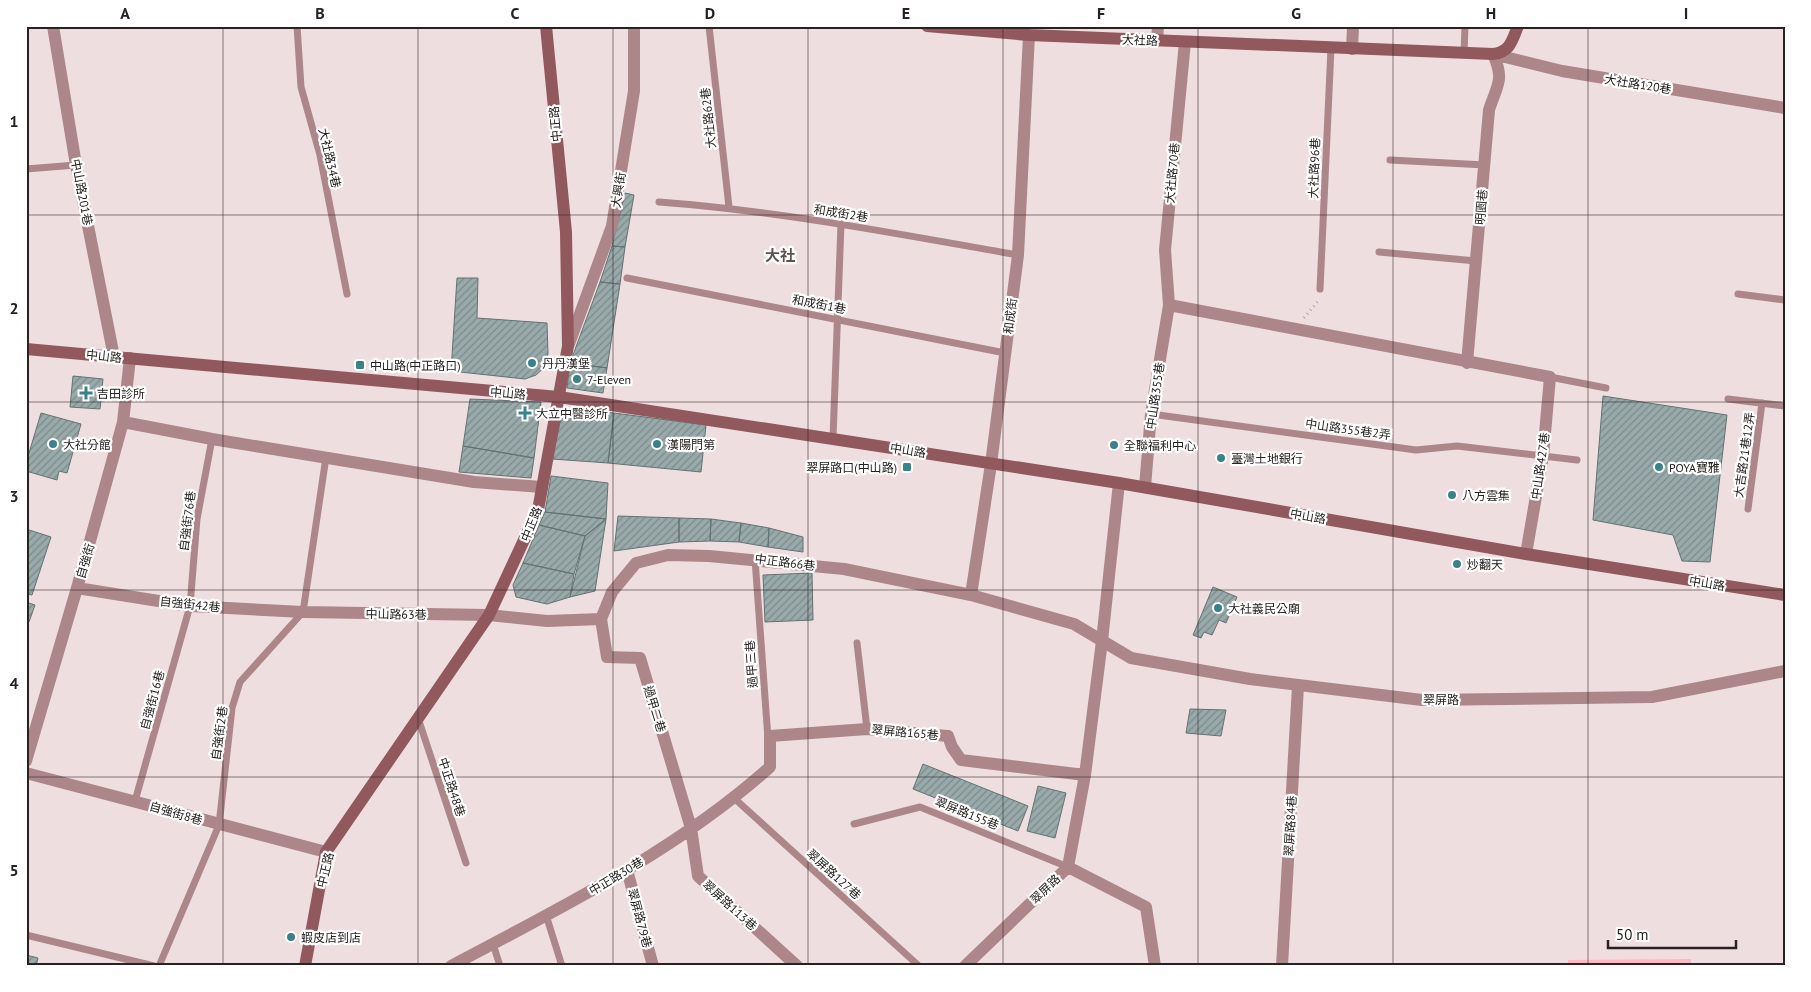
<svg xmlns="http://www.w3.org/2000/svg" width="1811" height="992" viewBox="0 0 1811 992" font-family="'PT Sans','Noto Sans TC',sans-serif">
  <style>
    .green { fill: #fdb9bf }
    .building { fill: url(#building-hatch); stroke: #637274 }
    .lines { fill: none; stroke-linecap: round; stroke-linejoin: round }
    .path { stroke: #b3a5a6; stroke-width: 3; stroke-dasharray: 1 4; stroke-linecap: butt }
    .lane { stroke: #ad8689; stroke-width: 7 }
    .street { stroke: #ad8689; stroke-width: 12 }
    .secondary { stroke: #91595e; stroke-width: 12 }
    .grid { fill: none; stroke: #282222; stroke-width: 1; stroke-opacity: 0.55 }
    .poi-dot { fill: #3a8289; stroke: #fff; stroke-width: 2 }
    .labels { text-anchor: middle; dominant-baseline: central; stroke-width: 4.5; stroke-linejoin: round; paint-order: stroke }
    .street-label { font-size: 12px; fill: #282222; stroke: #fff }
    .poi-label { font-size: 12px; fill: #282222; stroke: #fff; text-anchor: start }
    .quarter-label { font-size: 15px; font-weight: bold; fill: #605253; stroke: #fff }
    .neatline { fill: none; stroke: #282222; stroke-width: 2 }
    .grid-label { font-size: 16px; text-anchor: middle; font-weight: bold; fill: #282222 }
  </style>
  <defs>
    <pattern id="building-hatch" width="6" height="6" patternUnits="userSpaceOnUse" patternTransform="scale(1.25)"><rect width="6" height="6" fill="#99aaab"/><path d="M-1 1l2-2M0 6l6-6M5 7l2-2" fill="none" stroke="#7d8a8b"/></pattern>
  </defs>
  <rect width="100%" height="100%" fill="#efdedf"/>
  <path class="green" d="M1691 959V966H1568V960Z"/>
  <path class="building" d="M625 193 634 195 625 247 612 246Z
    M612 246 625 247 620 284 600 282Z
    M457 278H478L477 318 547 323 548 353 546 366 536 375 525 379 451 371Z
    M600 282 620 284 607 368 570 363Z
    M570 363 607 368 603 393 567 388Z
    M73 376 103 379 100 409 70 407Z
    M1603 396 1727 415 1710 562 1682 561 1673 535 1593 520Z
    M470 399 541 402 534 458 463 446Z
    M573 409 614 413 608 463 552 459 561 418Z
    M41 413 81 424 67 473 59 471 57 480 26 471V463Z
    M614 413 706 425 701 472 608 463Z
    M463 446 534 458 531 478 459 472Z
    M551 476 608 483 606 519 545 512Z
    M545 512 606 519 585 536 539 525Z
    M618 516 679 518V542L614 551Z
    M679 518 711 519 710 541 679 542Z
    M606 519 595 591 570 597 585 536Z
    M711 519 741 523 739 542 710 541Z
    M741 523 769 528 768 547 739 542Z
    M539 525 585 536 574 574 523 563Z
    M769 528 803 537V552L768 547Z
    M26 529 51 537 32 595 26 594Z
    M523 563 574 574 570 597 547 604 516 597 513 585Z
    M812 573 813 620 765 622 763 575Z
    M1213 587 1237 597 1226 623 1219 620 1212 635 1204 632 1201 638 1193 635Z
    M26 602 35 605 29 622 26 621Z
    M1190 709 1226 710 1221 736 1186 733Z
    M923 764 1028 806 1018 831 913 789Z
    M1038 786 1066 793 1055 838 1027 831Z
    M26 955 38 958 36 966H26Z"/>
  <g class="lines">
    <path class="path" d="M1304 318 1319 300"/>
    <path class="lane" d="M297 26 301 87 320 155 347 294
      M709 26 729 207
      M1464 54 1465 26
      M1390 160 1485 165
      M26 169 76 165
      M659 202C780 211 898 234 1018 255
      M1379 252 1476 261
      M627 278 1005 353
      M1320 289 1331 48
      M1738 294 1785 300
      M1550 377 1606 388
      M1728 399 1785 406
      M1151 414 1416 450 1457 446 1577 460
      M833 438 841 224
      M1748 509 1762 403
      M755 559 768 739
      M857 643 867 729
      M418 718 466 863
      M735 799 919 966
      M135 801 190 606 197 519 212 439
      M854 824 920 807 1068 867
      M546 915 562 966
      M26 935 154 966
      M493 944 500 966
      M159 966 219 825 232 708 240 682 303 612 326 457"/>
    <path class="street" d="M53 26 76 165 114 357
      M1157 41 1158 26
      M1352 49 1353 26
      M1493 54 1562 71 1785 108
      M1169 305 1550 377 1543 456 1526 554
      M569 344 612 226 634 91V26
      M1467 363 1489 110C1497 85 1505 80 1493 54
      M123 422 212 439 474 482 542 487
      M1145 487 1151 414 1169 305 1165 250 1185 42
      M77 588 190 606 303 612 489 615 547 621 601 619 612 592 636 563 668 555 709 556 844 569 971 595 1074 624 1131 658 1250 679 1422 700 1652 697 1785 671
      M971 595 991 464 1018 255 1029 35
      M601 619 607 657 640 658 691 828 698 876 797 966
      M26 761 77 588 123 422 130 358
      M26 773 326 852
      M1068 867 1146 907 1155 966
      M627 870 653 966
      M451 966C562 907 676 851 770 767V736L867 729 948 736 952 747 961 760 1085 775
      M965 966 1068 867 1085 775 1102 641 1119 483
      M1282 966 1298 686"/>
    <path class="secondary" d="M927 26 1029 35 1493 54C1510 52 1512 41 1518 26
      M26 349 559 397 1119 483 1526 554 1785 595
      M305 966 326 852 489 615 538 510 568 346 566 232 546 26"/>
  </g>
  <path class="grid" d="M223 26V966M418 26V966M613 26V966M808 26V966M1003 26V966M1198 26V966M1393 26V966M1588 26V966M26 215H1785M26 402H1785M26 590H1785M26 777H1785"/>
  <g class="poi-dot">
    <circle cx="532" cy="363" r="5"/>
    <rect x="355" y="360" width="10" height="10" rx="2.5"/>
    <circle cx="577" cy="379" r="5"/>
    <path d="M83.5 385.5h5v5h5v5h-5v5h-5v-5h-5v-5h5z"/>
    <path d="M522.5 405.5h5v5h5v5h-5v5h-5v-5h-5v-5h5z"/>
    <circle cx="53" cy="444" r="5"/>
    <circle cx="657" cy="444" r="5"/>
    <circle cx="1114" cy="445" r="5"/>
    <circle cx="1221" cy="458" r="5"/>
    <rect x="902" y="462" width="10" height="10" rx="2.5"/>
    <circle cx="1659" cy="467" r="5"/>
    <circle cx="1452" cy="495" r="5"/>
    <circle cx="1457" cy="564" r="5"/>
    <circle cx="1218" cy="608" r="5"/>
    <circle cx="291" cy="937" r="5"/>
  </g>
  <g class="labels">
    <g class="street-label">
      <text transform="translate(1140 40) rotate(2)">大社路</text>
      <text transform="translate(1638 84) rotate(9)">大社路120巷</text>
      <text transform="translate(708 118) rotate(-96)">大社路62巷</text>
      <text transform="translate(555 124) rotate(-95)">中正路</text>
      <text transform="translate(330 158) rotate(77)">大社路34巷</text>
      <text transform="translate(1314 168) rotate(-88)">大社路96巷</text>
      <text transform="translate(1172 173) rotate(-85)">大社路70巷</text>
      <text transform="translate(618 190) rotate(-81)">大興街</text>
      <text transform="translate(82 192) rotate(79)">中山路201巷</text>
      <text transform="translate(1481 207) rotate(-85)">明園巷</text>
      <text transform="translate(841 213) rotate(9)">和成街2巷</text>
      <text transform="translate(819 304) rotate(11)">和成街1巷</text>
      <text transform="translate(1010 316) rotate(-83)">和成街</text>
      <text transform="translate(104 356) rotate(6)">中山路</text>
      <text transform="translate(508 393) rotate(5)">中山路</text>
      <text transform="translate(1155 396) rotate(-82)">中山路355巷</text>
      <text transform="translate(1348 429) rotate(8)">中山路355巷2弄</text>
      <text transform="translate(908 450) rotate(9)">中山路</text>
      <text transform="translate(1744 455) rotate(-82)">大吉路21巷12弄</text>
      <text transform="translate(1540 466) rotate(-82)">中山路427巷</text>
      <text transform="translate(1308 516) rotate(10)">中山路</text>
      <text transform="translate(187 521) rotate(-83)">自強街76巷</text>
      <text transform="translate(531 524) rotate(-68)">中正路</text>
      <text transform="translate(85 561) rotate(-74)">自強街</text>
      <text transform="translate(785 562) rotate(7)">中正路66巷</text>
      <text transform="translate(1707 583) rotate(9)">中山路</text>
      <text transform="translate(190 604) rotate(6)">自強街42巷</text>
      <text transform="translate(396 614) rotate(1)">中山路63巷</text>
      <text transform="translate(751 664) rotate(-94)">過甲三巷</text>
      <text x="1441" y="699">翠屏路</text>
      <text transform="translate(152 700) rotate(-75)">自強街16巷</text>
      <text transform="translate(655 709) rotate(73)">過甲二巷</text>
      <text transform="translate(905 732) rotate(5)">翠屏路165巷</text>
      <text transform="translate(219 733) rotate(-82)">自強街2巷</text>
      <text transform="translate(452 787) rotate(72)">中正路48巷</text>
      <text transform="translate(176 813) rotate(16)">自強街8巷</text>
      <text transform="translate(967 813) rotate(22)">翠屏路155巷</text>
      <text transform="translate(1290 826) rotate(-87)">翠屏路84巷</text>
      <text transform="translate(325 870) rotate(-76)">中正路</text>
      <text transform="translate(834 874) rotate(42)">翠屏路127巷</text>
      <text transform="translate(616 876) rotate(-31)">中正路30巷</text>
      <text transform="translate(1045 889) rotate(-44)">翠屏路</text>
      <text transform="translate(730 905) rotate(42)">翠屏路113巷</text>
      <text transform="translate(640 918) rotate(75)">翠屏路79巷</text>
    </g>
    <g class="poi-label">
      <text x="542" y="363">丹丹漢堡</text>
      <text x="370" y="365">中山路(中正路口)</text>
      <text x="587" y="379">7-Eleven</text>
      <text x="97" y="393">吉田診所</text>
      <text x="536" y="413">大立中醫診所</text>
      <text x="63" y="444">大社分館</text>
      <text x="667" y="444">漢陽門第</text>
      <text x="1124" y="445">全聯福利中心</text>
      <text x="1231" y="458">臺灣土地銀行</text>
      <text x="897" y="467" text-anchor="end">翠屏路口(中山路)</text>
      <text x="1669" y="467">POYA寶雅</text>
      <text x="1462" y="495">八方雲集</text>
      <text x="1467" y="564">炒翻天</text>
      <text x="1228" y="608">大社義民公廟</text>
      <text x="301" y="937">蝦皮店到店</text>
    </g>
    <g class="quarter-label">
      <text x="780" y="255">大社</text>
    </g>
  </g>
  <rect width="1811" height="992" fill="none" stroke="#ffffff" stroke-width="55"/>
  <path d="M1608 940v8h128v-8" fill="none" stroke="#282222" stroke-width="2.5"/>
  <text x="1616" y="940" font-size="15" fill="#282222" stroke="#ffffff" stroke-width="4" paint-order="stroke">50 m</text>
  <rect x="28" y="28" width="1756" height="936" class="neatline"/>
  <g class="grid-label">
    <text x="125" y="19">A</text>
    <text x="320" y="19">B</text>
    <text x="515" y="19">C</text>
    <text x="710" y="19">D</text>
    <text x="906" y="19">E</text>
    <text x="1101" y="19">F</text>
    <text x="1296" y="19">G</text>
    <text x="1491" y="19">H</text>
    <text x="1686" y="19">I</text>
    <text x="14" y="127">1</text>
    <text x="14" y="314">2</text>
    <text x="14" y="502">3</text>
    <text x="14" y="689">4</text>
    <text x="14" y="876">5</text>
  </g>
</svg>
